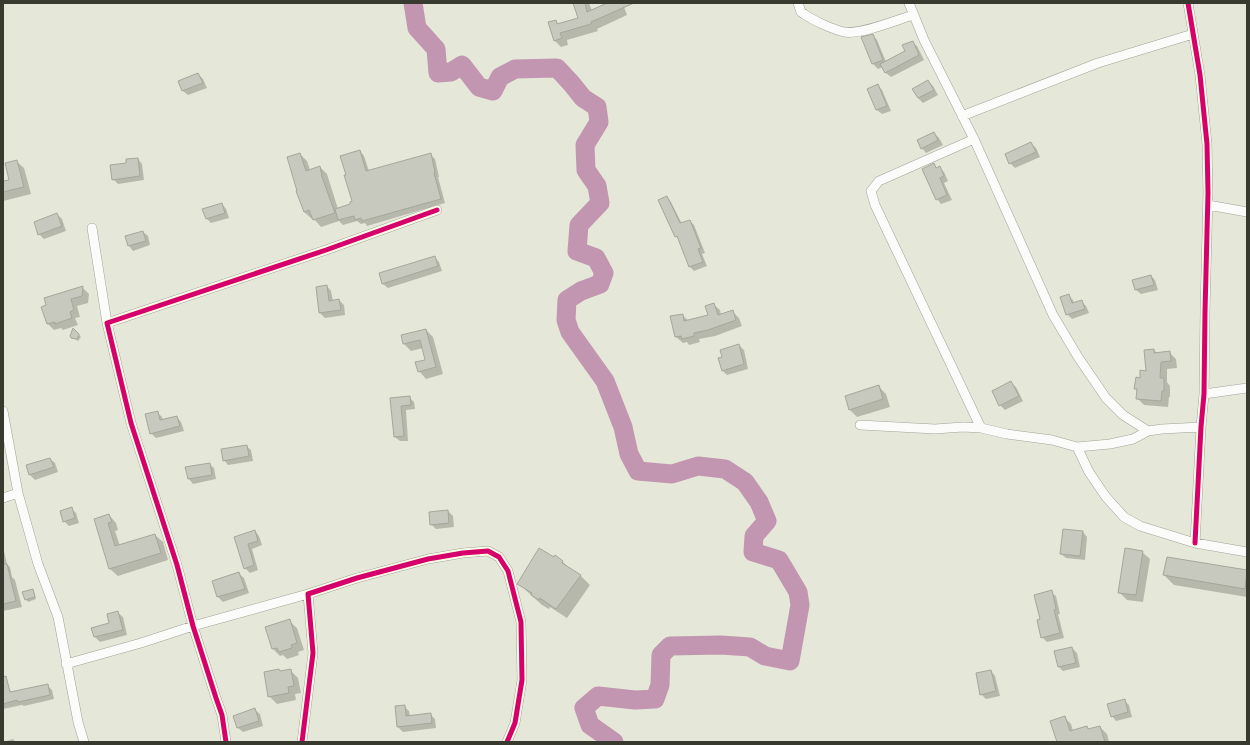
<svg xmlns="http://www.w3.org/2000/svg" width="1250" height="745" viewBox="0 0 1250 745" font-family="'Asap Condensed',sans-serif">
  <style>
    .shadow { fill: #0003 }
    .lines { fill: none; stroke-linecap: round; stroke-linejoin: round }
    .river { stroke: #c296b1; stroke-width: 19 }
    .building { fill: #c8c9be; stroke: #a5a79b }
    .street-casing { stroke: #a1a398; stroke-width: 10 }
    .street { stroke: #fbfbf9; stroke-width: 9 }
    .cycleway-casing { stroke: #f7fbdf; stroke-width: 8 }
    .cycleway { stroke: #d6006c; stroke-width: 5 }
  </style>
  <rect width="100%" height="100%" fill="#e5e7d8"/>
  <path class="shadow" d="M574 3H589L592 11 610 3H620L624 7 627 15 597 29 598 31 567 40 568 45 561 47 554 40 556 21 559 25 579 19Z
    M872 35 877 40 886 62 906 51 912 42 917 46 924 60 891 77 886 73 883 67 878 69 873 64 863 38Z
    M198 74 203 79 207 88 188 95 183 91 180 81Z
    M928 81 933 86 938 95 923 103 918 98Z
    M878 85 882 90 891 111 882 114 877 110 869 89Z
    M934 133 939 138 943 145 926 153 922 148Z
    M1031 144 1036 148 1040 157 1015 168 1010 163Z
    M360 151 364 156 369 171 430 154 435 159 439 177H438L445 203 367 226 365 223 361 224 357 221 343 225 339 221 321 227 313 218 312 219 304 212 297 192 300 154 307 161 310 170 320 167 327 174 338 209 352 205 353 202 347 175Z
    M138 159 142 164 144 180 118 184 113 179 127 164Z
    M16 161 24 168 31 194 3 201V182L10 180Z
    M934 165 937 169 940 168 944 172 948 181 944 183 952 200 941 204 937 199Z
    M667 197 671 202 682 224 690 221 694 225 705 253 702 254 707 266 694 271 690 267 680 240 676 236Z
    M222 204 226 209 229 218 211 223 206 218Z
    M57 214 62 219 66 231 44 239 39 234Z
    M143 232 148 236 150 245 133 251 129 246Z
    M434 257 439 262 442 271 388 288 383 284Z
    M1151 276 1155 280 1158 290 1141 294 1136 290Z
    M327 286 331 291 333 301 339 300 344 305 345 315 325 318 320 313Z
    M82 287 89 294 88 303 77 306 80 317 75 318 78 325 63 330 61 328 54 330 47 323Z
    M1068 295 1073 300 1074 303 1081 301 1086 306 1089 313 1072 319 1067 314Z
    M713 304 720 310 721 315 732 311 739 318 742 326 715 336 699 339 700 342 689 345 687 342 683 343 676 337 672 317 682 315 689 321 710 316Z
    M74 330 81 337 78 341 72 337Z
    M426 330 433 337 443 374 426 379 419 371 426 360 423 348 411 351 404 344 402 336Z
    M739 345 744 350 748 369 727 375 722 370 723 358Z
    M1154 350 1158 354 1169 352 1176 359 1177 368 1167 369V382L1170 386V397H1169L1168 407 1144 405 1137 398 1138 391 1135 388 1141 379 1148 372Z
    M1011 383 1016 387 1023 401 1005 410 1000 405Z
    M878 386 886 394 890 407 857 417 850 410Z
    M409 397 414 402 415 409 406 410 408 441H400L395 437 391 398Z
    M157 412 162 417 163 420 177 417 181 422 184 431 156 438 151 433Z
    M246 446 251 450 253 461 228 465 224 460Z
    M50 459 55 463 58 472 35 480 30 475 27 466Z
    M209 464 214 468 216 479 193 484 189 479 187 468Z
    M71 508 76 513 79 523 69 526 64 521Z
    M448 511 453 516 454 527 436 529 431 524Z
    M109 515 116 523 118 530 115 531 120 546 155 535 163 542 168 560 118 576 110 569 95 520Z
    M255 531 259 536 262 545 252 549 258 570 250 573 245 568 236 537Z
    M1083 532 1087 537 1085 560 1066 558 1061 554Z
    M3 547 7 564 10 567 12 577 15 580 22 607 3 611Z
    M1142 552 1150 559 1143 602 1127 600 1119 592Z
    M554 558 562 561 570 569 580 575 590 585 567 618 550 607 549 609 542 605 519 584Z
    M1167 558 1247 571V597L1174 585 1164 575Z
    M239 574 244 578 249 593 223 602 218 597 213 582Z
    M32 590 34 592 36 599 28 602 26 599Z
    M1051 592 1056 596 1060 614H1058L1064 638 1047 642 1042 637V620Z
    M118 613 123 617 127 635 100 642 95 637 110 624Z
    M289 621 297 628 304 650 298 652 299 655 287 659 283 655 280 656 273 649Z
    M1072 648 1077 653 1080 667 1063 671 1058 666Z
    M290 670 298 678 301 693 295 694 296 700 277 704 269 696 281 672Z
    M991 671 995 676 1000 696 986 699 981 694Z
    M47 685 52 690 54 699 24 706 22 705 3 709V689L8 688 13 693Z
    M1124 700 1129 705 1132 717 1116 721 1112 716Z
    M404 706 409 711 410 716 430 714 435 719 436 728 403 732 398 727Z
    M255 710 260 714 263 726 243 732 238 728 235 717Z
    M1065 718 1071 724 1073 731 1087 727 1090 730 1100 727 1107 734 1109 742H1060Z
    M13 739 16 742H3Z"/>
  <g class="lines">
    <path class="river" d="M413 3 417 28 436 49 438 73 451 72 462 65 479 87 493 91 500 77 515 69 557 68 571 83 583 98 597 107 599 122 585 145 586 170 597 186 600 203 579 225 577 251 596 258 604 273 600 284 581 291 567 300 566 320 570 332 605 381 623 427 629 454 638 471 672 474 698 466 725 469 745 482 759 502 767 521 754 536 753 552 779 560 798 592 800 605 790 661 765 656 750 647 721 645 670 646 661 655 660 685 655 699 635 700 598 696 584 708 590 725 614 742"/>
  </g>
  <path class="building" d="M573 3H585L587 12 607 3H634L591 22V24L560 33 562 38 554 41 548 22 556 20 557 24 578 18Z
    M873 34 883 60 872 64 861 37Z
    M913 41 919 55 885 73 880 64 905 51 902 45Z
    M198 73 203 83 182 91 178 81Z
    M928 80 934 90 918 98 912 89Z
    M878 84 887 106 876 110 867 89Z
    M934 132 938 140 921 149 917 140Z
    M1031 142 1036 152 1009 164 1005 154Z
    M360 150 366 171 431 153 435 172 434 173 441 199 362 221 361 218 355 220 354 216 338 220 335 209 350 204V202L352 201 344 175H346L340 156Z
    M300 153 306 171 320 166 322 177 335 213 313 220 309 210 304 212 296 191H297L287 157Z
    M138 158 140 176 112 180 110 165 126 163V159Z
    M17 160 24 187 3 192V181L9 180 5 163Z
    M934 163 936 168 940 166 944 176 940 178 947 195 936 200 922 169Z
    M667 196 680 223 690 220 701 248 698 249 703 262 689 267 677 236 675 237 658 200Z
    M222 203 225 213 206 219 202 209Z
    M57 213 62 226 38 235 34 222Z
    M143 231 146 241 128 246 125 236Z
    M435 256 438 266 382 284 379 273Z
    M1151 275 1154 285 1135 290 1132 280Z
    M327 285 329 301 339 299 341 310 319 313 316 287Z
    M83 286 82 296 71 299 74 310 70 312 72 318 55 324V322L47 324 41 307 46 305 44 298Z
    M1069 294 1072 303 1082 300 1085 309 1066 315 1060 297Z
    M714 303 718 315 733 310 736 320 708 330 694 333V336L682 339 681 336 675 337 670 316 683 314 684 321 708 315 705 306Z
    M73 328 79 334V336L76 339 71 338 70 336Z
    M426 329 436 367 418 372 415 362 425 360 420 340 403 344 401 335Z
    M739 344 744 364 722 371 718 358 722 357 720 350Z
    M1154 349V353L1170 351 1171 361 1161 362 1160 378H1164V391H1162L1161 401 1136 399 1137 389H1134L1136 377 1140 378V370L1146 371 1144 350Z
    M1011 381 1019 396 999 406 992 391Z
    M879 385 883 399 849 410 845 396Z
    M410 396 411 405 401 406 404 436 394 437 390 398Z
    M158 411 160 420 177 416 180 426 150 434 145 414Z
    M247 445 249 456 223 461 221 449Z
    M50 458 54 467 29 475 26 465Z
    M210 463 212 475 188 479 185 467Z
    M72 507 75 518 63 522 60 511Z
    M448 510 449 523 430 525 429 512Z
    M109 514 112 522 108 523 115 546 155 534 161 553 109 569 94 519Z
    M1063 529 1083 531 1080 556 1060 554Z
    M255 530 258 541 248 544 254 565 244 569 234 537Z
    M539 548 554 557 555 555 563 561 562 563 581 575 556 609 540 598 539 600 531 595 532 593 517 584Z
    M1125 548 1143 551 1136 595 1118 593Z
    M1167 557 1247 570 1245 589 1163 575Z
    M3 564H7L16 601 3 604Z
    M239 572 245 589 217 597 212 581Z
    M33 589 35 597 25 600 22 592Z
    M1052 590 1056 609 1054 610 1060 633 1041 638 1037 620 1040 619 1034 595Z
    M118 611 123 630 94 637 91 628 109 623 107 614Z
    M290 619 297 643 291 645 292 648 279 652 277 648 272 649 265 627Z
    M1072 647 1076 663 1058 667 1054 651Z
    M279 669 280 671 291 669 294 686 288 687 289 693 268 697 264 672Z
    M991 670 996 691 980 695 976 673Z
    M6 676 10 692 48 684 50 695 18 702 17 700 3 704V677Z
    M1125 699 1128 712 1111 717 1107 704Z
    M405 705 406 716 431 713 432 723 397 727 395 706Z
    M255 708 259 721 237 728 233 716Z
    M1065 716 1070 731 1087 726 1088 729 1100 726 1105 742H1057L1050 721Z"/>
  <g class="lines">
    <defs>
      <path id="street" d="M798 3 801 12 804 14C814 21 832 29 844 32 860 35 897 20 913 15
        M909 3 924 40 974 139 1053 315 1078 357 1106 398 1123 415 1148 431
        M1188 3 1200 75 1207 144 1208 193 1205 312 1204 394 1201 427 1195 543
        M962 116 1098 63 1193 34
        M974 139 879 181 871 191 875 205 981 428
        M1208 205 1247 212
        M92 228 107 323
        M1204 394 1247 388
        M3 411 18 493 38 564 58 617 78 722 84 742
        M860 425 935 429 963 427 981 428 1007 434 1052 440 1077 447 1110 444 1133 439 1148 431 1162 429 1201 427
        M1077 447 1089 472 1106 497 1124 517 1140 526 1195 543 1247 552
        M3 498 18 493
        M66 664 141 643 193 626 308 594
        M226 742 222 715 216 698 193 626 177 565 131 423 107 323 326 250 437 210
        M302 742 313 653 308 594 357 578 428 559 463 553 488 551 499 557 508 571 521 622 522 680 515 723 507 742"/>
    </defs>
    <use href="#street" class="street-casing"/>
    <use href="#street" class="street"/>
    <defs>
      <path id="cycleway" d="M1188 3 1200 75 1207 144 1208 193 1205 312 1204 394 1201 427 1195 543
        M226 742 222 715 216 698 193 626 177 565 131 423 107 323 326 250 437 210
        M302 742 313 653 308 594 357 578 428 559 463 553 488 551 499 557 508 571 521 622 522 680 515 723 507 742"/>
    </defs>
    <use href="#cycleway" class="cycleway-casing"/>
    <use href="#cycleway" class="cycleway"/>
  </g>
  <rect width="1250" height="745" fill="none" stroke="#383a2f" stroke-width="8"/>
</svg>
